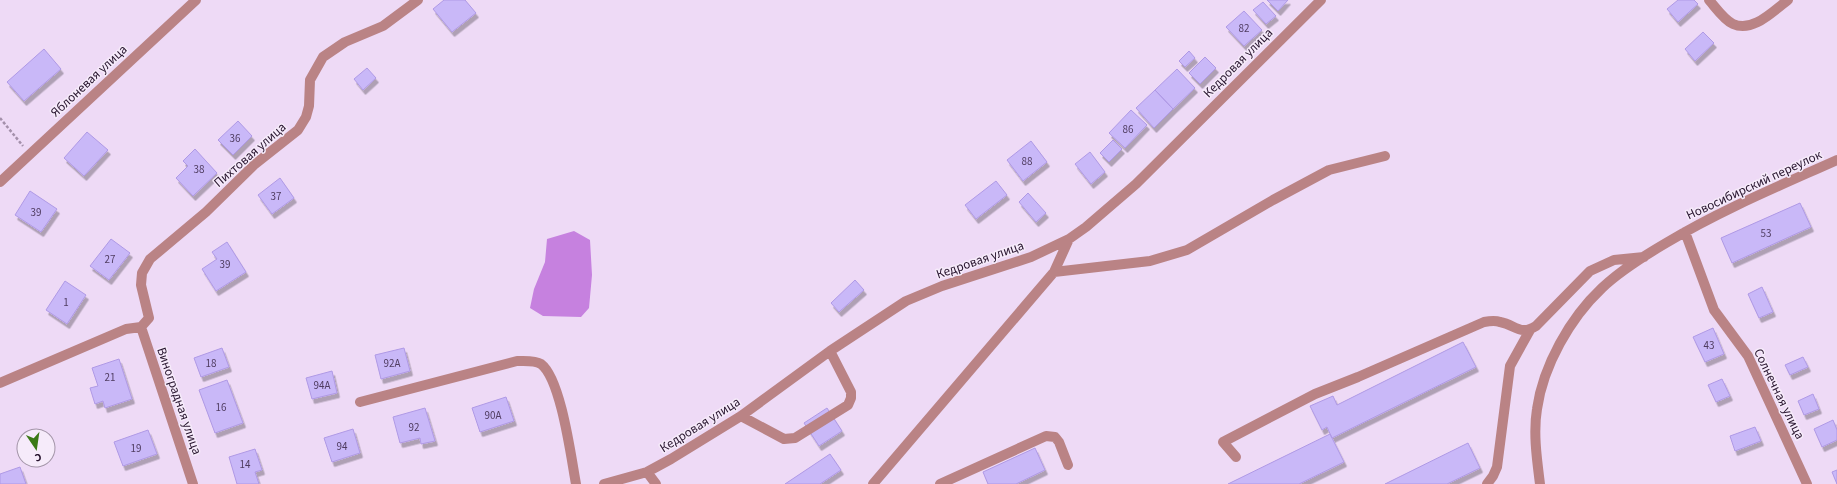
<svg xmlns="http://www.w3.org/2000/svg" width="1837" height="484" viewBox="0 0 1837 484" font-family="'Source Sans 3',sans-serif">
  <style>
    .water { fill: #c681df }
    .building { fill: #c9b8f8; stroke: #af99e5; filter: url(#shadow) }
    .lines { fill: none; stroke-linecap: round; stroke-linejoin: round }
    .path { stroke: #a490ab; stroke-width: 2.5; stroke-dasharray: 3 2; stroke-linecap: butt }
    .minor { stroke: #ba8385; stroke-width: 10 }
    .labels { text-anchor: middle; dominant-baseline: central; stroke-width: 3; stroke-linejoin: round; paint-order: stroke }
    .number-label { font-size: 11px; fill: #4f3c60 }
    .street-label { font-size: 13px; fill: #26132d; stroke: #f6ebfa }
  </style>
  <defs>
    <filter id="shadow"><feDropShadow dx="2.5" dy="4.5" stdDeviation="0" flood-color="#0004"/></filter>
  </defs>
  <rect width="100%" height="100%" fill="#eedaf6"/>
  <path class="water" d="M574 231 590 240 592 275 589 308 581 317 543 316 530 308 534 289 545 262 547 239Z"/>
  <path class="building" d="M444 0H465L476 13 452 32 433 9Z
    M1267 0H1288L1278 11Z
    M1678 0H1694L1698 4 1678 22 1667 9Z
    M1263 2 1276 16 1266 24 1253 10Z
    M1244 11 1262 30 1244 46 1226 27Z
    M1703 32 1714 43 1695 61 1685 49Z
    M44 49 61 69 24 101 7 82Z
    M1189 51 1195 58 1185 67 1179 61Z
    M1205 57 1216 68 1200 84 1189 73Z
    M367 68 376 78 363 90 354 79Z
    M1177 69 1195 88 1173 109 1155 90Z
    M1155 90 1173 109 1154 128 1136 108Z
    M1131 110 1147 125 1125 148 1109 133Z
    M238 121 252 136 233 155 218 140Z
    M87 132 108 150 84 176 64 158Z
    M1113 140 1122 149 1109 162 1100 153Z
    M1031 141 1047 162 1023 181 1007 160Z
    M195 149 217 173 193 196 176 178 188 166 183 161Z
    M1090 152 1105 172 1091 184 1075 164Z
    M280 178 294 198 272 214 258 195Z
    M996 181 1007 195 976 219 965 205Z
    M30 191 57 209 41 232 15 215Z
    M1028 193 1046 213 1036 222 1019 202Z
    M1800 203 1811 227 1732 263 1721 238Z
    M111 239 130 253 109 280 90 266Z
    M227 242 246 272 216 291 202 269 217 259 212 252Z
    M855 280 864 290 839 312 831 303Z
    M65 281 86 295 67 324 46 310Z
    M1762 287 1773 312 1759 318 1748 294Z
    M1713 328 1724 354 1705 362 1693 337Z
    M1463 342 1476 367 1332 438 1327 427 1322 430 1310 406 1333 396 1337 405Z
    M222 348 229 367 201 377 194 358Z
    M404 348 410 371 381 379 375 355Z
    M1803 357 1808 367 1790 375 1785 365Z
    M119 359 132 399 105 408 103 401 95 404 90 388 98 386 92 368Z
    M332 371 337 393 312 399 306 378Z
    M1722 379 1730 396 1716 402 1708 385Z
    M227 380 243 423 215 433 199 390Z
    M1813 394 1819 409 1804 415 1798 401Z
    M506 397 514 421 480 432 472 408Z
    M425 408 435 441 421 444 420 438 400 443 393 417Z
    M827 408 842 431 819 446 804 423Z
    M1833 420 1837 430V440L1822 447 1814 429Z
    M1755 427 1761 441 1735 451 1730 436Z
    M353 429 360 453 332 462 324 438Z
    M148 430 157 454 123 466 114 442Z
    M1330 434 1344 462 1299 484H1228Z
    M1468 443 1480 468 1447 484H1385Z
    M1035 448 1045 470 1016 484H988L983 472Z
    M255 449 262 470 255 472 259 484H237L229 457Z
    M830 454 841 470 820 484H785Z
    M20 467 26 484H0V474Z
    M1837 470V484L1832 472Z"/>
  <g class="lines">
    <path class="path" d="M0 118 23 146"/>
    <path class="minor" d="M1709 0C1716 8 1724 20 1733 24 1753 33 1773 11 1788 0
      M0 182 196 0
      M1685 232 1714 310 1748 356 1807 484
      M1054 272 1150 261 1187 250 1273 200 1329 170 1385 156
      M141 327 149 318 141 285 142 273 150 259 206 212 255 164 298 130 306 117 309 106 310 80 323 57 345 42 383 26 418 0
      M141 327 193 484
      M0 383 126 329 141 327
      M360 402 517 361C524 361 535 360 541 364 561 379 571 457 576 484
      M741 416 784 439 795 438 848 405 851 398V392L830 351
      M1236 457 1223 442 1315 394 1358 377 1484 322C1489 321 1495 320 1500 322 1516 325 1520 336 1536 326L1590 271 1614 260 1644 257
      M647 472 656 484
      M604 484 647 472 671 459 741 416 830 351 906 301 942 286 1031 257 1069 239 1086 227 1136 184 1321 0
      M873 484 1054 272 1069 239
      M940 484 1046 436 1055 437 1059 442 1068 465
      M1487 484 1493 476 1497 467 1510 366 1530 330
      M1540 484C1537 460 1533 433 1537 409 1543 366 1570 318 1602 288 1621 270 1644 256 1666 243 1721 210 1779 186 1837 160"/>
  </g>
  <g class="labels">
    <g class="number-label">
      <text x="1244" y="28">82</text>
      <text x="1128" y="129">86</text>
      <text x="235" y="138">36</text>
      <text x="1027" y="161">88</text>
      <text x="199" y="169">38</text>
      <text x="276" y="196">37</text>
      <text x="36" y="212">39</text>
      <text x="1766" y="233">53</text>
      <text x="110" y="259">27</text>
      <text x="225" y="264">39</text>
      <text x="66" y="302">1</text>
      <text x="1709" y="345">43</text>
      <text x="211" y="363">18</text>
      <text x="392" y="363">92А</text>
      <text x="110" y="377">21</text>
      <text x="322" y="385">94А</text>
      <text x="221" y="407">16</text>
      <text x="493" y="415">90А</text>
      <text x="414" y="427">92</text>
      <text x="342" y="446">94</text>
      <text x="136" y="448">19</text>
      <text x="245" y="464">14</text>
    </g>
    <g class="street-label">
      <text transform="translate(1238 63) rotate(-45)">Кедровая улица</text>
      <text transform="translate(89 81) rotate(-43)">Яблоневая улица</text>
      <text transform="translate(250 155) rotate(-41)">Пихтовая улица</text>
      <text transform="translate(1754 185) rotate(-25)">Новосибирский переулок</text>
      <text transform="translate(980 260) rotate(-19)">Кедровая улица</text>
      <text transform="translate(1779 394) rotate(64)">Солнечная улица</text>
      <text transform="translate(179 401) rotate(71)">Виноградная улица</text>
      <text transform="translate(700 425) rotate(-32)">Кедровая улица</text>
    </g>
  </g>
  <g transform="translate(36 448) rotate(167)"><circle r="19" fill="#f6ebfa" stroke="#a395a8"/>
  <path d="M0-3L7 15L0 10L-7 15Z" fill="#3b7a16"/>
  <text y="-6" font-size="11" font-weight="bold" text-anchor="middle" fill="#26132d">С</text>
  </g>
</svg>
